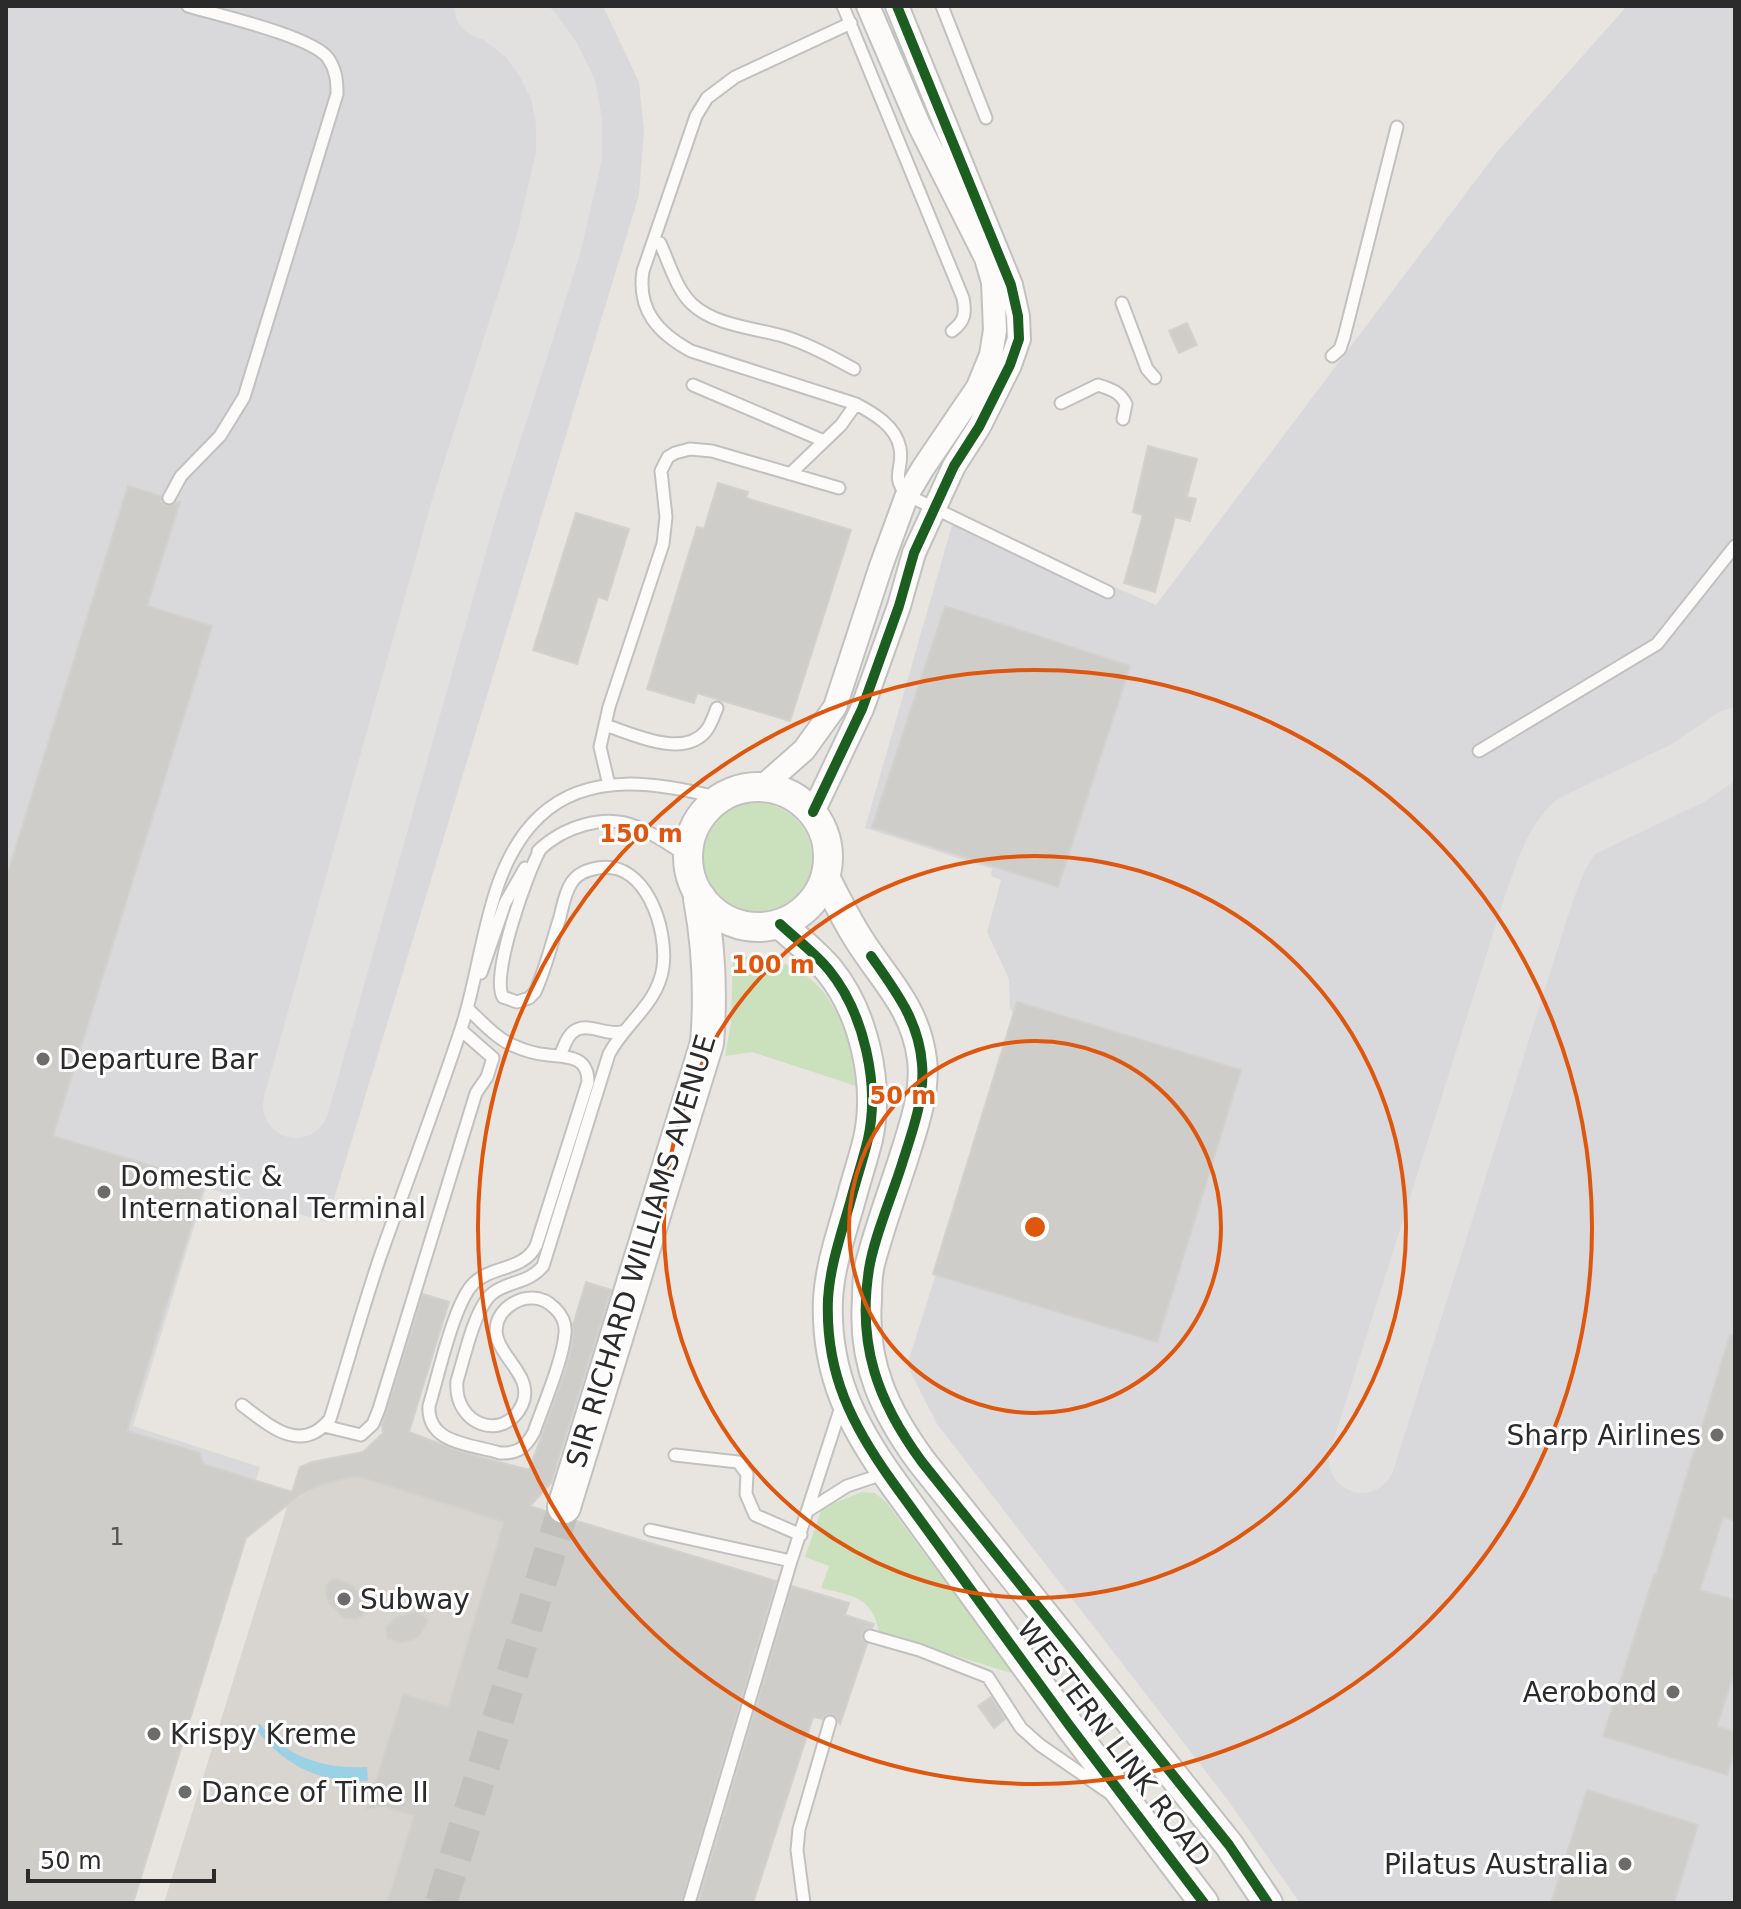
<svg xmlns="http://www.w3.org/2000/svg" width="1741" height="1909" viewBox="0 0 1741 1909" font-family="'DejaVu Sans',sans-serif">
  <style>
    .airport { fill: #d9d9dc }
    .green { fill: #cbe1bd }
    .plaza { fill: #d8d5d1 }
    .water { fill: #9ad1e4 }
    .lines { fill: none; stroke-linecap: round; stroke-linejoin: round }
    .taxiway { stroke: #e3e1e0; stroke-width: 66 }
    .building { fill: #cfcdca; stroke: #d3d1cd; stroke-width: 2 }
    .secondary-tunnel { stroke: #c2c0bd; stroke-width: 32; stroke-dasharray: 32 16; stroke-linecap: butt }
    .service-casing { stroke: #c2c1c1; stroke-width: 15 }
    .minor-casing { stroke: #c2c1c1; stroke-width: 26 }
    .tertiary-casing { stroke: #c2c1c1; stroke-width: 32 }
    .secondary-casing { stroke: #c2c1c1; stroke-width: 36 }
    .service { stroke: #fcfbfa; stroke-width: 11 }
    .minor { stroke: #fcfbfa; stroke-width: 22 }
    .tertiary { stroke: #fcfbfa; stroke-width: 28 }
    .secondary { stroke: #fcfbfa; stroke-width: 32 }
    .cycleway-casing { stroke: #fff; stroke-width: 15 }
    .cycleway { stroke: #1b5e20; stroke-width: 10 }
    .ring { fill: none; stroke: #df570e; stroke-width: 4 }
    .poi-dot { fill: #6d6c6b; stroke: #fff; stroke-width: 3 }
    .labels { text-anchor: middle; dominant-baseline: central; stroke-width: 6; stroke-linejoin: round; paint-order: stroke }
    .number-label { font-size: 24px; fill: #555454 }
    .poi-label { font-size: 28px; fill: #2b2b2b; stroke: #fff; text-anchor: start }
    .street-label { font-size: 28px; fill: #2b2b2b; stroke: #fff }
    .centre { fill: #df570e; stroke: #fff; stroke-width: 4 }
    .ring-label { font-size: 24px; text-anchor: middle; font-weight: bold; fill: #df570e; stroke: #fff; stroke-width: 6; stroke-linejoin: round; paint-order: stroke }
  </style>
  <rect width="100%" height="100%" fill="#e8e5e1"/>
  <path class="airport" d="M6 6H603L639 82 644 131 639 195 327 1222 206 1188 133 1426 260 1467 124 1903H6Z
    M1627 6H1735V1903H1300L1227 1799 937 1424 907 1365 1017 1020 1010 1008 1009 979 987 932 1001 880 991 876 992 869 865 828 954 518 1156 605 1497 152Z"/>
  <path class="green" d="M702 858a55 55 0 1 1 110 0a55 55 0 1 1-110 0Z
    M733 955C753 958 776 958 794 968 837 990 852 1042 856 1086L752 1052 725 1056 731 1023Z
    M862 1492 875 1493 886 1502 1014 1674 879 1632C872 1596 852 1596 821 1588L829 1566 805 1557 822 1508Z"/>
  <path class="plaza" d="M352 1477 363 1478 504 1522 441 1729 402 1695 368 1808 382 1806 415 1810 387 1903H164L288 1504 320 1485Z"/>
  <path class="water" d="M260 1724C288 1758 324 1769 367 1767L368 1781C319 1783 285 1766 255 1728Z"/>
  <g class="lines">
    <path class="taxiway" d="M296 1105 465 505 548 246 569 156V121L563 89 548 59 530 34 499 10 487 6
      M1362 1460 1538 901C1548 875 1555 845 1577 826L1688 773 1735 741"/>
  </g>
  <path class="building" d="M1187 323 1197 345 1179 353 1169 331Z
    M1148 446 1197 459 1187 497 1196 499 1190 521 1175 517 1155 592 1124 583 1143 515 1133 512Z
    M718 483 748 492 746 498 851 530 790 721 697 693 694 703 647 689 697 527 704 529Z
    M128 486 161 496V502L166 506 180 502 147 606 212 626 53 1136 205 1182 127 1431 200 1453 203 1464 292 1492 300 1467 312 1462 363 1452 383 1433 382 1425 423 1294 449 1302 409 1432 462 1452 529 1470 565 1372 572 1345 573 1325 586 1282 611 1290 551 1483 530 1506 546 1511 550 1519 558 1525 567 1526 577 1521 776 1581 681 1903H387L414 1816 382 1806 367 1809 403 1694 448 1707 504 1522 363 1478 352 1477 320 1485 300 1495 246 1538 133 1903H6V879Z
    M576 513 629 529 607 600 598 597 577 664 533 650Z
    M945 606 1130 666 1058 887 872 827Z
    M1017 1002 1241 1070 1157 1342 933 1274Z
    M1730 1335 1735 1336V1521L1723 1517 1700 1590 1735 1600V1670L1717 1726 1735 1732V1749L1727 1775 1603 1736 1654 1575 1656 1576Z
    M338 1579 353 1586 359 1594 363 1603V1615L357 1619 343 1618 330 1604 326 1595V1586L330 1580Z
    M792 1586 849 1603 845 1615 874 1624 872 1628H867L862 1633V1639L867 1644 840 1724 833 1714H827L822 1719 813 1717 753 1903H698Z
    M415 1611 422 1614 428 1621 419 1636 413 1640 398 1643 387 1638 386 1627 395 1618Z
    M991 1697 1005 1719 994 1728 978 1706Z
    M1587 1790 1698 1825 1674 1903H1551Z"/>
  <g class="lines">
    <path class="secondary-tunnel" d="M441 1903 564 1507"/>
    <defs>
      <path id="service" d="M843 6 963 298C966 313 965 321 952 331
        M942 6 986 118
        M851 23 735 77 707 98 696 116 643 271C637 310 658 333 691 351L856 404C873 413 896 426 900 448 904 469 890 476 907 495L1108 592
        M660 243C669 262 676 289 692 304 715 326 757 328 786 337 810 345 832 357 854 369
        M1122 303 1147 369 1155 378
        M1332 356 1340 349 1344 337 1397 127
        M693 385 824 441
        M1061 403 1098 385C1111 389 1120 392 1126 404L1123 419
        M790 474 841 425 856 404
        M169 498 181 476 220 436 244 397 337 94C337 80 336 70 328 58 311 36 218 15 188 6
        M605 725C633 734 683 759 706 731 711 725 714 715 717 708
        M1479 751 1657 644 1735 546
        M609 785 600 747 609 707 663 544 666 517 661 471 668 457 675 453 690 449 712 451 839 488
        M538 851C563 827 604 813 637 827 655 834 671 846 687 856
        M481 973 505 903 525 868
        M468 1009C481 1021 495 1037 512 1045 523 1050 536 1054 548 1055 568 1057 588 1056 588 1082L536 1246C523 1271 493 1265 474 1283 454 1302 438 1377 429 1406 427 1444 471 1444 500 1453 518 1454 526 1447 534 1432 543 1406 563 1360 565 1333 567 1315 548 1297 531 1298 519 1298 506 1306 500 1316 481 1350 538 1371 522 1405 504 1443 453 1425 457 1381 464 1359 475 1306 493 1293 509 1281 529 1283 543 1266L609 1054C625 1023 658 1004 663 967 668 929 646 860 598 868 587 870 578 873 572 882 565 892 563 905 560 917 552 942 546 968 535 992L529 998 517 1002 503 997C490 976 528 870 541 848
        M560 1055C564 1048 566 1037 573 1032 587 1020 608 1038 624 1031
        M242 1405C270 1426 301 1455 330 1419 347 1365 362 1310 380 1257 407 1181 436 1105 461 1029 484 961 485 867 540 816 589 770 661 783 719 798
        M324 1426 361 1435 373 1424 379 1409 476 1093 487 1077 493 1058 461 1030
        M675 1455 738 1462 747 1474 746 1494 755 1515 801 1535
        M809 1510 847 1486 886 1473
        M650 1530 791 1561
        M870 1636 919 1650 988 1677 1021 1728 1040 1745 1108 1792
        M689 1903 791 1561 841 1407
        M804 1903 797 1850 799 1829 830 1722"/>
      <path id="minor" d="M762 787 804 750 835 707 881 566 907 495 923 468 978 387 991 355 995 330 993 282 986 258 919 125 868 6
        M813 812 862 709 899 606 914 553 954 466 979 427 1010 365 1019 339 1018 316 1011 285 897 6"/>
      <path id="tertiary" d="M688 857a70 70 0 1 1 140 0a70 70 0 1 1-140 0Z
        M826 879C836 899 846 919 858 938 884 980 915 1006 922 1059 926 1093 913 1128 903 1160 892 1194 879 1229 870 1264 867 1275 867 1288 867 1300 862 1363 885 1412 922 1462L1229 1845 1268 1903
        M780 924C796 939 815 953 829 970 864 1013 880 1084 868 1139 864 1156 858 1174 853 1192 844 1226 830 1263 828 1299 825 1373 852 1426 894 1484L1069 1725 1204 1903"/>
      <path id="secondary" d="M564 1507 707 1043C711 994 709 947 700 899"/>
    </defs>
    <use href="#service" class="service-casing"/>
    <use href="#minor" class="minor-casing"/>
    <use href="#tertiary" class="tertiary-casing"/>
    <use href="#secondary" class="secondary-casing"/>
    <use href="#service" class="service"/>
    <use href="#minor" class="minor"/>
    <use href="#tertiary" class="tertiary"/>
    <use href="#secondary" class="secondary"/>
    <defs>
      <path id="cycleway" d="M813 812 862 709 899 606 914 553 954 466 979 427 1010 365 1019 339 1018 316 1011 285 897 6
        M780 924C796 939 815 953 829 970 864 1013 880 1084 868 1139 864 1156 858 1174 853 1192 844 1226 830 1263 828 1299 825 1373 852 1426 894 1484L1069 1725 1204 1903
        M871 956C895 990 919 1021 922 1064 925 1098 912 1132 902 1164 892 1196 874 1237 869 1269 857 1344 877 1401 922 1462L1229 1845 1268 1903"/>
    </defs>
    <use href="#cycleway" class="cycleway-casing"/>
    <use href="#cycleway" class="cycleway"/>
  </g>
  <g class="ring">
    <circle cx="1035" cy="1227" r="186"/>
    <circle cx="1035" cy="1227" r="371"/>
    <circle cx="1035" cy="1227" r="557"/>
  </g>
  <g class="poi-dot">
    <circle cx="43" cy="1059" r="8"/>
    <circle cx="104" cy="1192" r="8"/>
    <circle cx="1717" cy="1435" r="8"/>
    <circle cx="344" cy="1599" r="8"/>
    <circle cx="1673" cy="1692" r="8"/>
    <circle cx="154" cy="1734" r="8"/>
    <circle cx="185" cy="1792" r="8"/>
    <circle cx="1625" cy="1864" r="8"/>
  </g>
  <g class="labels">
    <g class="number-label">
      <text x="117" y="1537">1</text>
    </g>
    <g class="poi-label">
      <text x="59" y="1059">Departure Bar</text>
      <text x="120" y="1176">Domestic &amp;<tspan x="120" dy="32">International Terminal</tspan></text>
      <text x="1701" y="1435" text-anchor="end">Sharp Airlines</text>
      <text x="360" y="1599">Subway</text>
      <text x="1657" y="1692" text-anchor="end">Aerobond</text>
      <text x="170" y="1734">Krispy Kreme</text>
      <text x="201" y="1792">Dance of Time II</text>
      <text x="1609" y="1864" text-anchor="end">Pilatus Australia</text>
    </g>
    <g class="street-label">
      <text transform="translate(641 1251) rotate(-73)">SIR RICHARD WILLIAMS AVENUE</text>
      <text transform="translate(1114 1743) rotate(53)">WESTERN LINK ROAD</text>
    </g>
  </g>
  <circle cx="1035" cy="1227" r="12" class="centre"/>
  <g class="ring-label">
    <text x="641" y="842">150 m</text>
    <text x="773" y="973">100 m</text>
    <text x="903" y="1104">50 m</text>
  </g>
  <rect width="1741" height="1909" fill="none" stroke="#2b2b2b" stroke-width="16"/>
  <path d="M28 1869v12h186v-12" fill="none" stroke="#2b2b2b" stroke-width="4"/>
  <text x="40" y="1869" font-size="24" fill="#2b2b2b" stroke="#ffffff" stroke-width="6" paint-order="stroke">50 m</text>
</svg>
